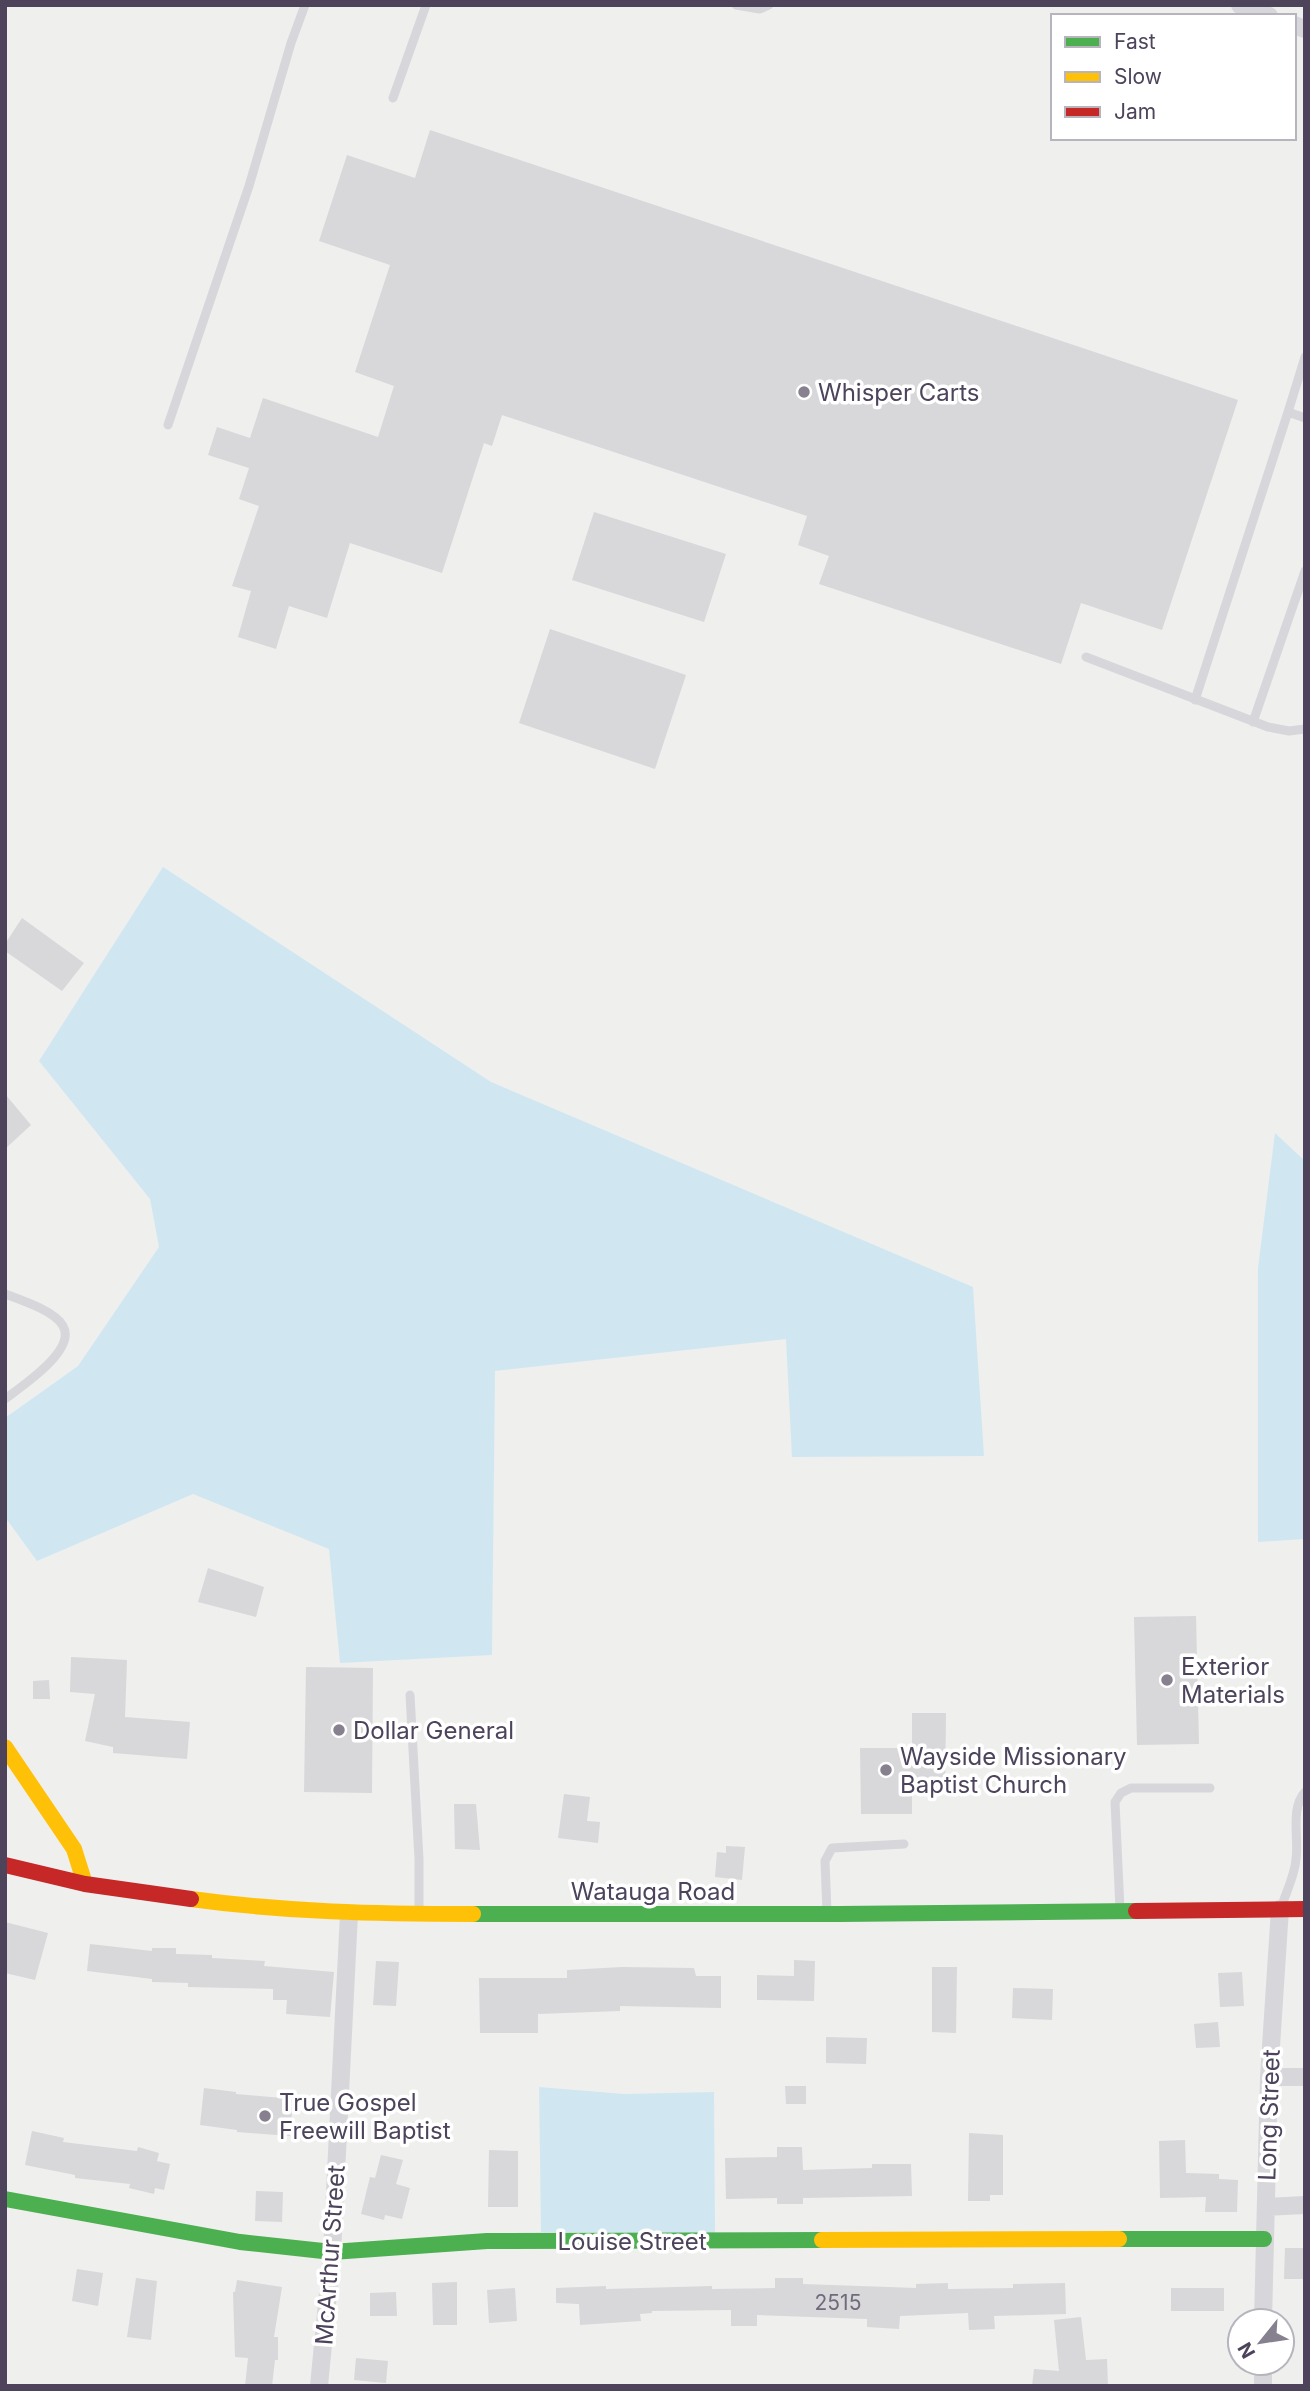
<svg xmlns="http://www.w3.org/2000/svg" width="1310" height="2391" viewBox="0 0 1310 2391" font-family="Inter,sans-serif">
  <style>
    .green { fill: #d0e7f1 }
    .building { fill: #d8d7da }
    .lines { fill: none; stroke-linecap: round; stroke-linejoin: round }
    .lane { stroke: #d7d6db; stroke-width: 9 }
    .street { stroke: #d7d6db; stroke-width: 18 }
    .fast { stroke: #4caf50; stroke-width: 16 }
    .slow { stroke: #ffc107; stroke-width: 16 }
    .jam { stroke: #c62828; stroke-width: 16 }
    .poi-dot { fill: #86808f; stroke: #fff; stroke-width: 2.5 }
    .labels { text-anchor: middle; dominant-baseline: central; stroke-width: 7; stroke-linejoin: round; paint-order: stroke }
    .number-label { font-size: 21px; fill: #716a7d }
    .poi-label { font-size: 24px; fill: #4d445c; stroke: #fff; text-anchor: start }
    .street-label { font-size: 24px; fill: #4d445c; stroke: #fff }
  </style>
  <rect width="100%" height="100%" fill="#efefee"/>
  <path class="green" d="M163 867 491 1082 973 1287 984 1456 792 1457 786 1339 495 1371 492 1655 340 1663 329 1549 193 1494 37 1561 5 1517V1418L78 1366 159 1247 150 1199 39 1061Z
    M1275 1133 1305 1161V1539L1258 1542V1268Z
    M539 2087 624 2094 714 2092 715 2233 541 2232Z"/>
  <path class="building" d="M430 130 1238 400 1162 630 1081 603 1061 664 819 584 829 556 798 545 807 516 502 415 492 446 484 443 442 573 350 543 327 618 289 606 276 649 238 637 251 591 232 586 259 506 239 499 249 468 208 455 217 427 250 438 263 398 378 437 394 386 355 372 390 265 319 241 347 155 415 178Z
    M594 512 726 554 704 622 572 580Z
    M550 629 686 675 655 769 519 723Z
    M22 918 84 963 62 991 5 951V944Z
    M5 1094 31 1125 5 1149Z
    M208 1568 264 1587 256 1617 198 1602Z
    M1196 1616 1199 1744 1137 1745 1134 1617Z
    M71 1657 127 1660 125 1717 190 1722 187 1759 113 1753V1747L85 1741 95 1694 70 1692Z
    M306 1667 373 1668 372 1793 304 1792Z
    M49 1680 50 1699H33V1681Z
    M912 1713H946L945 1792H912V1814H861L860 1748H912Z
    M564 1794 590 1797 587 1821 600 1822 598 1843 558 1838Z
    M454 1804H476L480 1850 455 1849Z
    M726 1846 745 1847 742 1880 715 1877 717 1852 726 1853Z
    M5 1922 48 1933 35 1980 5 1973Z
    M90 1944 152 1951V1948H176V1954L212 1955V1958L265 1961 264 1966 334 1972 330 2017 286 2014 287 2000H273V1989L188 1987V1983L152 1982V1979L87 1971Z
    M794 1960 815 1961 814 2001 757 2000V1975L794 1976Z
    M376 1961 399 1962 396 2006 373 2005Z
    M622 1967 694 1968 696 1976H721V2008L620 2006V2011L538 2014V2033H480L479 1978H567V1970Z
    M932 1967H957L956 2033 932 2032Z
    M1242 1972 1244 2006 1220 2007 1218 1973Z
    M1013 1988 1053 1989 1052 2020 1012 2018Z
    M1218 2022 1220 2047 1196 2048 1194 2024Z
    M826 2037 867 2038 866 2064 826 2063Z
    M785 2086H806V2104H786Z
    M204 2088 236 2092V2094L293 2099 290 2136 237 2132V2130L200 2125Z
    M32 2131 64 2138 63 2142 137 2151 138 2147 159 2153 157 2161 170 2164 164 2190 155 2188 154 2194 129 2188 130 2184 75 2178V2175L25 2165Z
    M969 2133 1003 2135V2195H990V2201H968Z
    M1185 2140 1186 2173 1219 2174V2179L1238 2180 1237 2212H1205L1206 2197 1160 2198 1159 2141Z
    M777 2147H802L803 2170 872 2168V2164H911L912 2196 803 2198V2204H777V2198L726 2199 725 2158 777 2157Z
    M489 2150 518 2151V2207H488Z
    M381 2155 403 2160 396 2184 410 2188 402 2219 385 2215 384 2220 361 2214 370 2177 375 2178Z
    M256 2191 283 2192 282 2222 255 2221Z
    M1285 2248H1305V2279H1284Z
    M77 2269 103 2273 98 2306 72 2301Z
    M136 2278 157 2281 151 2340 127 2337Z
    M775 2278H803V2284L916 2288V2284L948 2283V2289L1013 2288V2284L1065 2283 1066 2314 994 2316 995 2329 969 2330 968 2313 900 2316 899 2329 867 2327V2319L757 2315V2326H731V2310L652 2311V2313L640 2314 641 2321 580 2325 579 2304 556 2303V2288L606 2286V2289L712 2286V2289L775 2288Z
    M237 2280 282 2287 274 2337H278V2360H275L272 2386H245L248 2358 235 2357 233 2292H235Z
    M457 2282V2325H433L432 2283Z
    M515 2288 517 2321 489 2323 487 2290Z
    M1171 2288H1224V2311H1171Z
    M396 2292 397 2316H370V2293Z
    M1081 2317 1086 2360 1107 2359 1108 2386H1032L1034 2369 1059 2371 1054 2320Z
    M356 2358 388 2361 386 2383 354 2380Z"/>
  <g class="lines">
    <path class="lane" d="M736 5 760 9 769 5
      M393 98 426 5
      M1288 412 1305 357
      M168 425 249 186 291 43 305 5
      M1086 657 1268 727 1289 731 1305 729
      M1195 700 1288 412 1305 418
      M1253 722 1305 571
      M5 1294C21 1300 55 1311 63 1326 77 1350 22 1386 5 1399
      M410 1695 419 1859V1912
      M1281 1908C1286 1892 1295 1875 1296 1859 1299 1838 1290 1808 1305 1792
      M1120 1909 1115 1802 1121 1793 1131 1788H1210
      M827 1912 825 1861 832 1848 904 1844"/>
    <path class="street" d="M1240 5 1269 16
      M1294 25 1305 29
      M1269 2077H1305
      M1266 2207 1305 2205
      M1263 2321 1269 2077 1280 1909
      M319 2386 332 2252 349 1914
      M1263 2386V2363"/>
    <path class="fast" d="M473 1914H839L1136 1911
      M5 2199 240 2242 332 2252 487 2241 822 2240
      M1119 2239H1264"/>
    <path class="slow" d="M5 1747 74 1849 85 1884
      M191 1899C286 1912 377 1914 473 1914
      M822 2240 1119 2239"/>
    <path class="jam" d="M5 1865 85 1884 191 1899
      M1136 1911 1305 1909"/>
  </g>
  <g class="poi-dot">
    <circle cx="804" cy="392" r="7"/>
    <circle cx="1167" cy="1680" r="7"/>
    <circle cx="339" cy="1730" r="7"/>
    <circle cx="886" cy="1770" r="7"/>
    <circle cx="265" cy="2116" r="7"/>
  </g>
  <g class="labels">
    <g class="number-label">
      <text x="838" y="2302">2515</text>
    </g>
    <g class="poi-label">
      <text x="818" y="392">Whisper Carts</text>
      <text x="1181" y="1666">Exterior<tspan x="1181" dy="28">Materials</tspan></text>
      <text x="353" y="1730">Dollar General</text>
      <text x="900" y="1756">Wayside Missionary<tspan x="900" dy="28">Baptist Church</tspan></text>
      <text x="279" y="2102">True Gospel<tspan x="279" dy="28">Freewill Baptist</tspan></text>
    </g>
    <g class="street-label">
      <text x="653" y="1891">Watauga Road</text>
      <text transform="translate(1269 2115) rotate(-88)">Long Street</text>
      <text x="632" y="2241">Louise Street</text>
      <text transform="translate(330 2255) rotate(-86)">McArthur Street</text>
    </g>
  </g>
  <rect width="1310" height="2391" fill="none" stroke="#4d445c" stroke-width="14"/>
  <rect x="1051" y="14" width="245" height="126" fill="#ffffff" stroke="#b8b4be" stroke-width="2"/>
  <rect x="1065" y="37" width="35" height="10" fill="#4caf50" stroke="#b8b4be" stroke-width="2"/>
  <text x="1114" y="49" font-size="21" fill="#4d445c">Fast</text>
  <rect x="1065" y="72" width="35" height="10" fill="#ffc107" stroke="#b8b4be" stroke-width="2"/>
  <text x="1114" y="84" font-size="21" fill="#4d445c">Slow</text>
  <rect x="1065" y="107" width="35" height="10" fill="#c62828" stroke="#b8b4be" stroke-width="2"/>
  <text x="1114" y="119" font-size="21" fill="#4d445c">Jam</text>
  <g transform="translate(1261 2342) rotate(240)"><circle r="33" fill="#ffffff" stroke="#b8b4be" stroke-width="2"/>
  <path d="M0-5L12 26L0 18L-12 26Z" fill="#86808f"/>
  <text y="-10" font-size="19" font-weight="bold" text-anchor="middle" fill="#4d445c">N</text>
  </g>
</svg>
